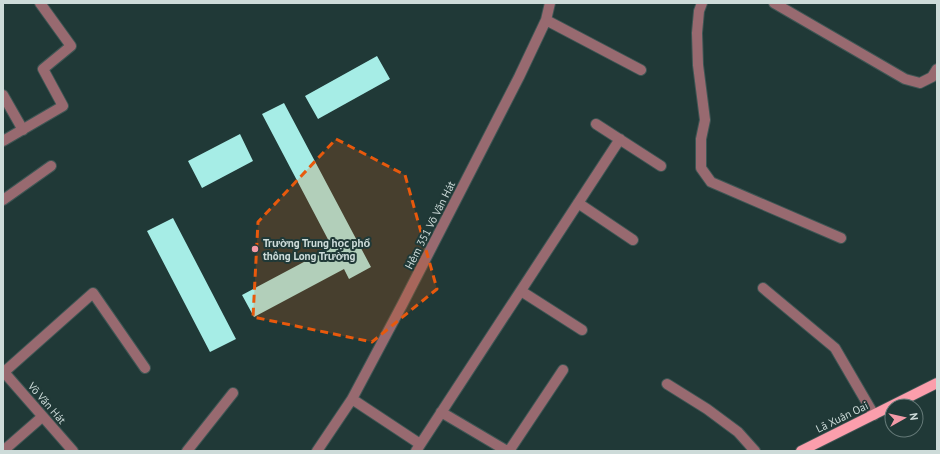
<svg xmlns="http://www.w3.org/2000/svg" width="940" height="454" viewBox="0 0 940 454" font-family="'PT Sans',sans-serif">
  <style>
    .building { fill: #a6ede6 }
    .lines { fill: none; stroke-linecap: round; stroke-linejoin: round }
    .minor-casing { stroke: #3f5654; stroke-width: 12 }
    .major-casing { stroke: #3f5654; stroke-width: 12 }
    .minor { stroke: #986a70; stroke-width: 10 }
    .major { stroke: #fb9eac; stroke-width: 10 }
    .marked { fill: #e8590c; fill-opacity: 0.2; stroke: #e8590c; stroke-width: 3; stroke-dasharray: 8 5; stroke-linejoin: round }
    .poi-dot { fill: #f39aa7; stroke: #203937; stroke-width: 1.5 }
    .labels { text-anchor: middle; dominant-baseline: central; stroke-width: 4; stroke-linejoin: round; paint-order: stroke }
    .street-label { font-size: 11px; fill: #cddbd9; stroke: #203937 }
    .poi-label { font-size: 11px; font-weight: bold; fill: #cddbd9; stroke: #203937; text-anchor: start }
  </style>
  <rect width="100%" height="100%" fill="#203937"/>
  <path class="building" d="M377 56 390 79 318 119 305 96Z
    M284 103 371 267 349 279 344 269 254 317 242 295 332 247 262 114Z
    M240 134 253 161 202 188 188 161Z
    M173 218 236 339 210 352 147 231Z"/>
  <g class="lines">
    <defs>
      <path id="minor" d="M702 3 699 11 697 33 698 65 705 120 701 139V168L711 182 841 238
        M774 3 905 79 920 83 932 77 937 69
        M546 20 641 70
        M3 95 23 130
        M596 124 661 166
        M3 141 63 106 43 69 71 46 40 3
        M3 200 51 166
        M578 203 633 240
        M763 288 835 348 874 415
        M521 291 582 330
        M3 371 73 451
        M3 373 93 293 145 368
        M667 384 707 409 738 432 755 451
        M352 399 420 444
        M441 412 507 451
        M3 451 42 417
        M187 451 233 393
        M317 451 352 399 402 305 519 77 546 20 550 3
        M416 451 620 139
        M509 451 563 370"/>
      <path id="major" d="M801 451 937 383"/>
    </defs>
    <use href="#minor" class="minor-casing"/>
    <use href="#major" class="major-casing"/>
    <use href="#minor" class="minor"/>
    <use href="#major" class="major"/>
  </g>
  <path class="marked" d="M336 139 405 175 437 289 372 342 253 317 258 222Z"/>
  <circle class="poi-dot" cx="255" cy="249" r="4"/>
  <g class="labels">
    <g class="street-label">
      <text transform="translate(430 225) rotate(-63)">Hẻm 351 Võ Văn Hát</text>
      <text transform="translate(47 403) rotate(49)">Võ Văn Hát</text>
      <text transform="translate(842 417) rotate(-26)">Lã Xuân Oai</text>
    </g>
    <g class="poi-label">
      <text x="263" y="243">Trường Trung học phổ<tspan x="263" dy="13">thông Long Trường</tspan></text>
    </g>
  </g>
  <rect width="940" height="454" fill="none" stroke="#cddbd9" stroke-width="8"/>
  <g transform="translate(904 418) rotate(82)"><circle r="19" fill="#203937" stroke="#657a78"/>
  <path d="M0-3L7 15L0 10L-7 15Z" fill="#f39aa7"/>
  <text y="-6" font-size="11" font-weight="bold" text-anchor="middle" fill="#cddbd9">N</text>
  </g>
</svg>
